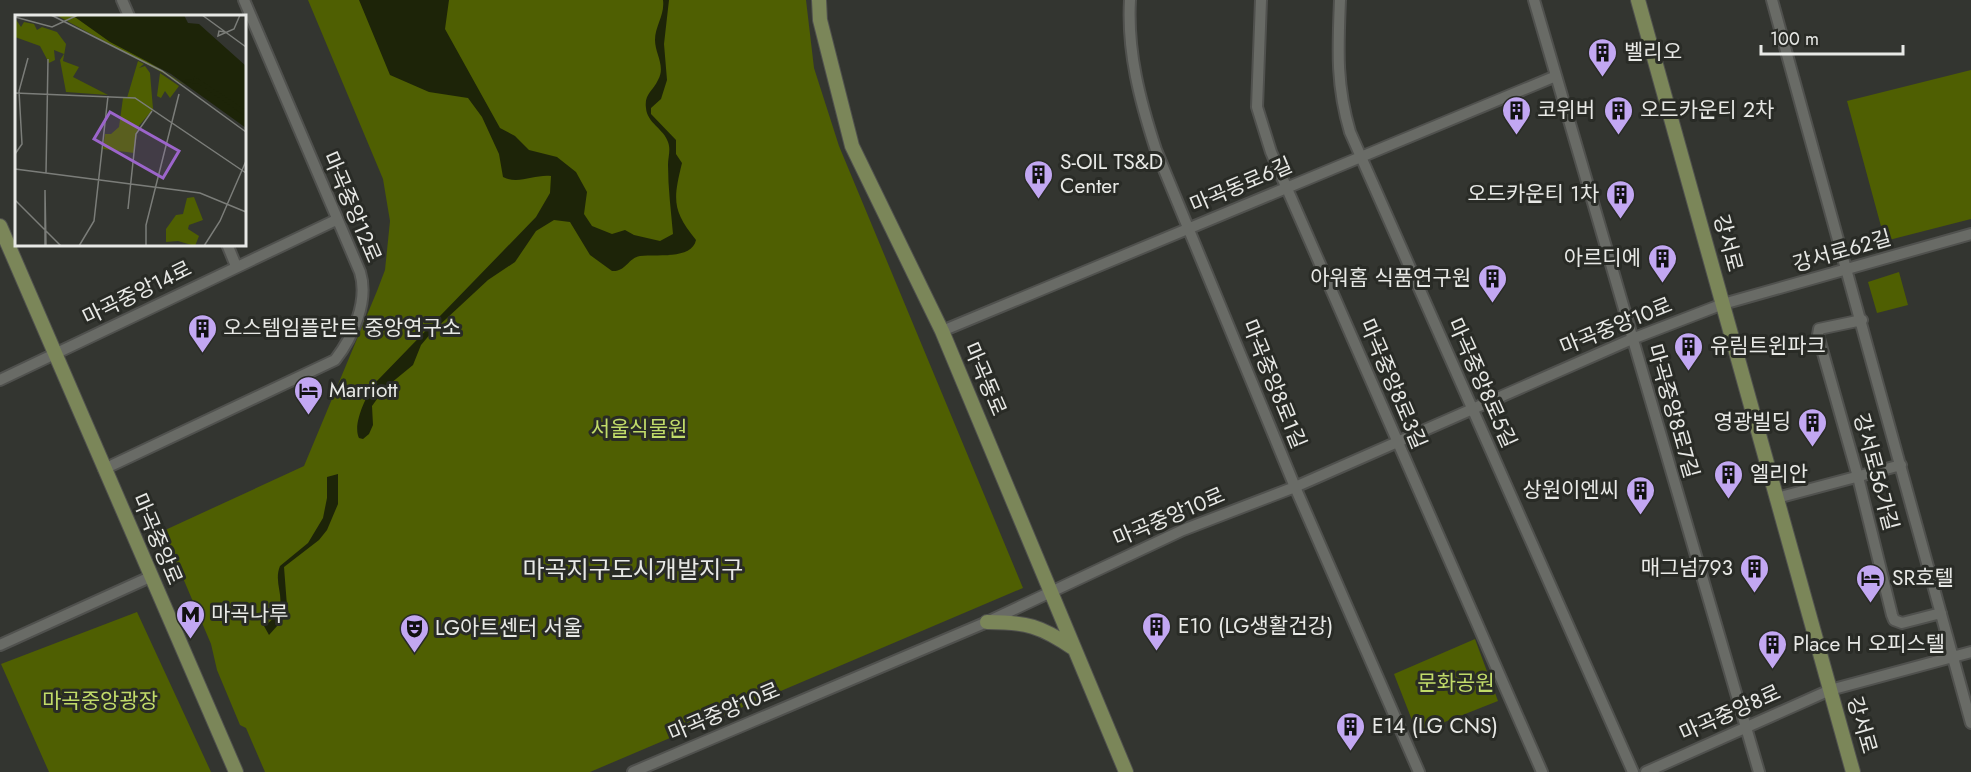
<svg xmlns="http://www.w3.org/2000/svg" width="1971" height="772" viewBox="0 0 1971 772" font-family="Jost,'Noto Sans KR',sans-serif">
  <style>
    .green { fill: #4f5f02 }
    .water { fill: #1d2408 }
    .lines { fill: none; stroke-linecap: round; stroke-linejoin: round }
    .minor-casing { stroke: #50514e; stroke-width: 14 }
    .major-casing { stroke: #50514e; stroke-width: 16 }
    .minor { stroke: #696b66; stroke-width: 10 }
    .major { stroke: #7b8659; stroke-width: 14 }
    .labels { text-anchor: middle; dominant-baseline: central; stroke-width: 6; stroke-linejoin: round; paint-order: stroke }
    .poi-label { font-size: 21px; fill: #e8e9e6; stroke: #292b26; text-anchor: start }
    .street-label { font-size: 21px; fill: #e8e9e6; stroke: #292b26 }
    .park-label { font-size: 21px; fill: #c1db69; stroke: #292b26 }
    .quarter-label { font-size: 24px; fill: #e8e9e6; stroke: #292b26 }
    .inset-river { fill: none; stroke: #1d2408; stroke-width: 3 }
    .inset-road { fill: none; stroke: #7b7d79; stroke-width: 1.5 }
    .view { fill: #9c65cb; fill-opacity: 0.15; stroke: #9c65cb; stroke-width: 3 }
    .inset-edge { fill: none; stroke: #e8e9e6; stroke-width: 3 }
  </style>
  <rect width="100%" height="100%" fill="#333530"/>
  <path class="green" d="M308 0H806L814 68 839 146 1023 588 590 772H265L246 728 240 725 217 670 211 644 163 531 304 466 377 291 385 270 390 221 383 179Z
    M1971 70V219L1885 241 1847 101Z
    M1899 272 1908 305 1877 313 1868 282Z
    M137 612 211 772H49L1 664Z
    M1475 639 1498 701 1417 733 1394 674Z"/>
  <path class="water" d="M359 0H449L445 29 500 128 515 136 529 150 557 157 576 172 587 192 584 214 592 226 612 234 625 230 634 235 660 241 673 234C671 211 668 188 668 165 668 157 671 150 668 142 664 129 647 123 646 108 644 94 653 91 658 80 666 66 655 54 655 40 655 26 665 15 663 0H669L664 44 667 80 661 99 651 108V114L676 140V154L682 163C673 200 672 210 696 240 692 260 655 254 640 256 628 258 626 272 612 271L590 255 570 222 554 220 536 231 515 262 488 280 432 332 421 345 413 365 385 388 372 406 373 425 369 434 363 439 359 438C352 424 367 394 376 382L536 217 550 193 551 176C535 174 518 185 503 177L499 154 482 117 468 98 429 92 390 75Z
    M338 474V504L327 530 319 540 284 567 287 606 278 625 269 635 264 626C295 605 271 588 280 566L308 543 323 518 327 498V477Z"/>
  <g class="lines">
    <defs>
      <path id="minor" d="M122 0 129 16
        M1130 0C1127 52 1140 101 1156 150L1295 487 1419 772
        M1261 0 1257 107 1271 152 1542 772
        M1340 0C1338 49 1336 85 1350 132L1633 772
        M1534 0 1759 772
        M1772 0 1971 723
        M227 244 236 266
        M1862 320 1819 329 1818 335 1858 477 1892 615 1894 620 1902 623 1941 613
        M942 331 1556 76
        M0 380 336 220
        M104 469 335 360C353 337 369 301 360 272L244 0
        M1777 498 1901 465
        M0 645 150 577
        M633 772 987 622 1183 530 1295 487 1632 339 1723 304 1971 234
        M1646 772 1830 690 1971 652"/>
      <path id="major" d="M819 0 820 20 852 146 942 331 1126 772
        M1638 0 1853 772
        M0 226 236 772
        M987 622C1026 622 1041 626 1073 648"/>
    </defs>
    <use href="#minor" class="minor-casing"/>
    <use href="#major" class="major-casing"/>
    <use href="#minor" class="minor"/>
    <use href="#major" class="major"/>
  </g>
  <defs>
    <symbol id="building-pin" viewBox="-11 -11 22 30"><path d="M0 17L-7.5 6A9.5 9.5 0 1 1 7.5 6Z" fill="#c2a7f2" stroke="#292b26"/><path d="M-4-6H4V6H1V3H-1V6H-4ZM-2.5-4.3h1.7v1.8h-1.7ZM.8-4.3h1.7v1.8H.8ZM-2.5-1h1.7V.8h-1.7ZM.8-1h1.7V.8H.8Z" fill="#111"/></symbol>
    <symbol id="hotel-pin" viewBox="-11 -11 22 30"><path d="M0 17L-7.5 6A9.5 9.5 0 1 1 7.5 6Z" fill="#c2a7f2" stroke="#292b26"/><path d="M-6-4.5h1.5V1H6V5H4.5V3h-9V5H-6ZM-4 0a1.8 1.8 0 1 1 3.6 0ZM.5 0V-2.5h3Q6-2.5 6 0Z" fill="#111"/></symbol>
    <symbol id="metro-pin" viewBox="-11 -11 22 30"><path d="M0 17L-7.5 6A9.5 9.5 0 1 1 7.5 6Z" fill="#c2a7f2" stroke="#292b26"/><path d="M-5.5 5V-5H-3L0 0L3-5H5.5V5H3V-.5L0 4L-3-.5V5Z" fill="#111"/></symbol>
    <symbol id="theatre-pin" viewBox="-11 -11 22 30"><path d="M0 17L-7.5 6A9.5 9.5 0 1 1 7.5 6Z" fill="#c2a7f2" stroke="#292b26"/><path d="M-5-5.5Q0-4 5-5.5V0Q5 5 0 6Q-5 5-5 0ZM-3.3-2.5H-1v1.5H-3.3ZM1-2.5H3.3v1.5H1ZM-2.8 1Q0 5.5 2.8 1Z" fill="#111"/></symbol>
  </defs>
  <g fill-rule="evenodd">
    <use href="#building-pin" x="1586" y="36" width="33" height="45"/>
    <use href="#building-pin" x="1500" y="94" width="33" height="45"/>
    <use href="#building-pin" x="1602" y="94" width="33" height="45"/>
    <use href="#building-pin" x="1022" y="158" width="33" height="45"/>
    <use href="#building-pin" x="1604" y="178" width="33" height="45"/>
    <use href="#building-pin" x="1646" y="242" width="33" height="45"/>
    <use href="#building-pin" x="1476" y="262" width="33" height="45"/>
    <use href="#building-pin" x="186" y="312" width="33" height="45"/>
    <use href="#building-pin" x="1672" y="330" width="33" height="45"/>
    <use href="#hotel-pin" x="292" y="374" width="33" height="45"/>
    <use href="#building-pin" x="1796" y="406" width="33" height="45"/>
    <use href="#building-pin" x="1712" y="458" width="33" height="45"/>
    <use href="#building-pin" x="1624" y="474" width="33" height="45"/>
    <use href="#building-pin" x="1738" y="552" width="33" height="45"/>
    <use href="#hotel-pin" x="1854" y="562" width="33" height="45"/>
    <use href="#metro-pin" x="174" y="598" width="33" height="45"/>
    <use href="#building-pin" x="1140" y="610" width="33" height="45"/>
    <use href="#theatre-pin" x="398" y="612" width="33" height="45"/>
    <use href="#building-pin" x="1756" y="628" width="33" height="45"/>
    <use href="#building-pin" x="1334" y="710" width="33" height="45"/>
  </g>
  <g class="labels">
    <g class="poi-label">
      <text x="1624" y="52">벨리오</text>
      <text x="1537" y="110">코위버</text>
      <text x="1640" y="110">오드카운티 2차</text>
      <text x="1060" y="162">S-OIL TS&amp;D<tspan x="1060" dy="24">Center</tspan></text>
      <text x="1599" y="194" text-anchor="end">오드카운티 1차</text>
      <text x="1641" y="258" text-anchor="end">아르디에</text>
      <text x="1471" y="278" text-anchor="end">아워홈 식품연구원</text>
      <text x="223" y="328">오스템임플란트 중앙연구소</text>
      <text x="1710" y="346">유림트윈파크</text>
      <text x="329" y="390">Marriott</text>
      <text x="1791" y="422" text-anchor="end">영광빌딩</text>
      <text x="1750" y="474">엘리안</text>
      <text x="1619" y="490" text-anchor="end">상원이엔씨</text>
      <text x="1733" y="568" text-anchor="end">매그넘793</text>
      <text x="1892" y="578">SR호텔</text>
      <text x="211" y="614">마곡나루</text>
      <text x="1178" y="626">E10 (LG생활건강)</text>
      <text x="435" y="628">LG아트센터 서울</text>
      <text x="1793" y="644">Place H 오피스텔</text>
      <text x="1372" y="726">E14 (LG CNS)</text>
    </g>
    <g class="street-label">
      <text transform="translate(1241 185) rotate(-23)">마곡동로6길</text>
      <text transform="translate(352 207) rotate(67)">마곡중앙12로</text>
      <text transform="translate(1728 243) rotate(75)">강서로</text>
      <text transform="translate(1842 251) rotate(-16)">강서로62길</text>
      <text transform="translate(137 293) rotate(-26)">마곡중앙14로</text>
      <text transform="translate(1616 326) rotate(-22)">마곡중앙10로</text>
      <text transform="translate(985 379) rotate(67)">마곡동로</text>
      <text transform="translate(1482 383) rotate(66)">마곡중앙8로5길</text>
      <text transform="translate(1274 384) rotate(68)">마곡중앙8로1길</text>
      <text transform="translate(1393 384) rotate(67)">마곡중앙8로3길</text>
      <text transform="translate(1673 411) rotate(74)">마곡중앙8로7길</text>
      <text transform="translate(1876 472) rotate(75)">강서로56가길</text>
      <text transform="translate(1169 517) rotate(-23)">마곡중앙10로</text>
      <text transform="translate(157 539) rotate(67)">마곡중앙로</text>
      <text transform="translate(724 712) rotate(-23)">마곡중앙10로</text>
      <text transform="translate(1730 713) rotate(-24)">마곡중앙8로</text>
      <text transform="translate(1862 725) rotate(74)">강서로</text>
    </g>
    <g class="park-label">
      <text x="639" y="429">서울식물원</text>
      <text x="1456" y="683">문화공원</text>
      <text x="100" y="701">마곡중앙광장</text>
    </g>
    <g class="quarter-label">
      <text x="633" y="569">마곡지구도시개발지구</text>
    </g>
  </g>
  <g transform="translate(15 15)">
    <rect width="231" height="231" fill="#333530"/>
    <path d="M41 0H57L68 6 172 71ZM0 3 6 12 9 7 19 9 22 15 27 12 42 17 51 29 48 46 64 52 58 62 93 80 51 77 45 45 49 39 39 35 40 45 34 48 25 31 0 22ZM123 46 129 49 124 53 130 51 135 58 138 94 123 112 119 138 88 134 90 119H96L104 112 108 83H112ZM145 58 164 71 155 83 150 76 146 83 142 81ZM179 182 188 205 174 210 173 214 184 221 180 231 163 226 151 227V230V214L161 200 168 199 172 183Z" fill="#4f5f02"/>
    <path d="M57 0H169L173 8 184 9 231 51V113L156 59 95 27Z" fill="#1d2408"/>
    <path class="inset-river" d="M179 63 231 97M170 66 184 67 231 100"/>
    <path class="inset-road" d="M36 0 147 56 231 117M187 0 231 32M0 2 37 12 63 0M210 17 204 16 203 21 219 14 225 0M0 78 120 83 231 158M0 139 7 129 4 76 13 43M0 154 185 178 231 197M31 158 33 44M0 185 46 231M113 194 121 119 137 96M30 231V175L31 231M64 231 79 206 93 81M131 231V210L164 79M189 231 205 206 231 146"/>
    <path class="view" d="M95 97 164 136 148 163 79 124Z"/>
    <rect width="231" height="231" class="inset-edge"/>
  </g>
  <path d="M1761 45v9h142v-9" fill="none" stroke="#e8e9e6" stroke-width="3"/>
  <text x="1770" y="45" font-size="18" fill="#e8e9e6" stroke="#292b26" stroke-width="4.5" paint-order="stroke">100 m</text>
</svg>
